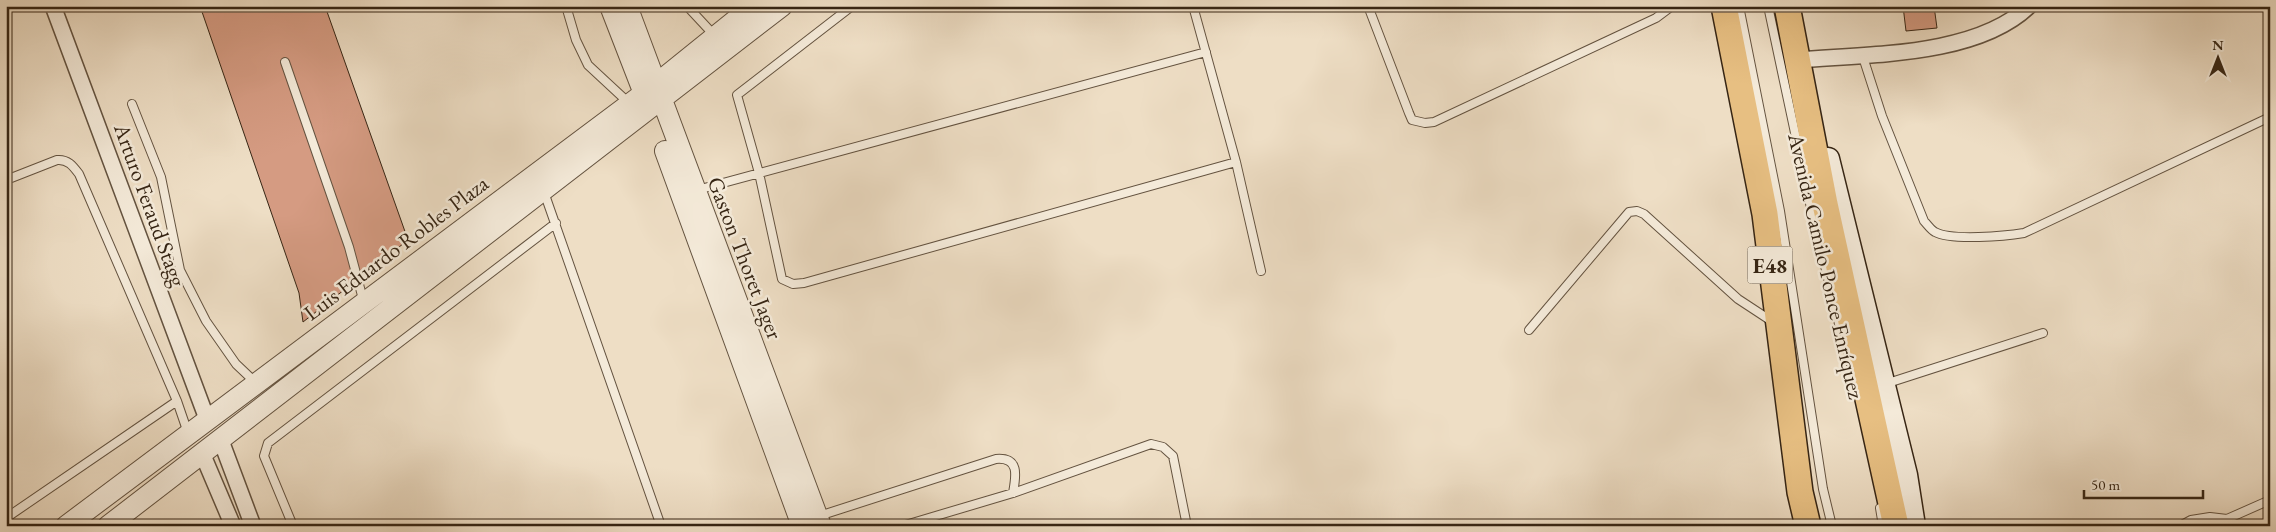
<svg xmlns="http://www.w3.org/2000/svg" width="2276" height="532" viewBox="0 0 2276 532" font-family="'EB Garamond',serif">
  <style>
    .building { fill: #d59b82; stroke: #362514 }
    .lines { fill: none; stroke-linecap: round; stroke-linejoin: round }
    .service-casing { stroke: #645340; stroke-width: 10 }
    .minor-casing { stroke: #645340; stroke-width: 18 }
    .tertiary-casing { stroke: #645340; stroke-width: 22 }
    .secondary-casing { stroke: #362514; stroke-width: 25 }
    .primary-casing { stroke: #362514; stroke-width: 28 }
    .service { stroke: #f4ead9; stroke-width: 8 }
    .minor { stroke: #f4ead9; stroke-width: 15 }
    .tertiary { stroke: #f4ead9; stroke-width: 20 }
    .secondary { stroke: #f4ead9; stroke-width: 22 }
    .primary { stroke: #e7bf82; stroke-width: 25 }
    .labels { text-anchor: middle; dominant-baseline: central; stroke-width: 5; stroke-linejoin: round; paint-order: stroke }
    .shield { fill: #f4ead9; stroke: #6f604f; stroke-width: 1 }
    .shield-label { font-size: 21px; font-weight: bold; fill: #362514 }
    .street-label { font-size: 22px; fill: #362514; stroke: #f4ead9 }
  </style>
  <rect width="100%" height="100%" fill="#eedec5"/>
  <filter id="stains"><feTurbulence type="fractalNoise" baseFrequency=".004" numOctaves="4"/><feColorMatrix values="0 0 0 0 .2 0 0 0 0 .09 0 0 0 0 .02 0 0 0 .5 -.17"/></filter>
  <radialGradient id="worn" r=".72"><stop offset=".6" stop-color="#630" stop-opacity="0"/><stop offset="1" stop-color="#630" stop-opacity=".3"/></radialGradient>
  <path class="building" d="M200 6H325L408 240 303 322 299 293Z
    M1903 6H1934L1937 28 1906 31Z"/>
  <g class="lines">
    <defs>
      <path id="service" d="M566 6 576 40 588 65 630 104
        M687 6 714 35
        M852 6 737 95 759 173 782 279 793 284 804 283 1236 162
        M1193 6 1236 162 1261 271
        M1368 6 1409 113 1412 120 1425 123 1434 122 1656 18 1672 6
        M1739 6 1780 211 1823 489 1832 526
        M1768 6 1811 208 1840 328
        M1862 54 1882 116 1924 221C1927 224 1931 230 1935 232 1951 241 2006 236 2024 233L2270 117
        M285 62 349 247 364 303
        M132 104 161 177 180 270 206 321 236 364 255 382
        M6 180 57 160C68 159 73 166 79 174L177 401 188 433
        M697 190 1206 52
        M544 192 661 526
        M1529 330 1629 212 1637 211 1644 214 1738 299 1773 322
        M1885 384 2043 333
        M1880 508 1883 526
        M819 516 996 459C1020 457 1016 476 1013 493
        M6 518 177 401
        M293 526 264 456 268 443 556 223
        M902 526 1013 493 1151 444 1163 447 1173 456 1187 526
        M2180 526 2191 520 2210 517 2227 519 2270 500"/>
      <path id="minor" d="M53 6 207 419
        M1797 60C1867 54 1976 57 2029 6
        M220 438 253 526
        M202 453 233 526"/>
      <path id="tertiary" d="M610 6 641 86
        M627 6 821 526
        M665 151 802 526
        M66 526 655 85 753 6
        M108 526 782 6"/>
      <path id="secondary" d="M1828 159 1906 475 1914 526"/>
      <path id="primary" d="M1724 6 1765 214 1800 492 1808 526
        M1787 6 1825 204 1896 526"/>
    </defs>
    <use href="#service" class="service-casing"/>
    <use href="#minor" class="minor-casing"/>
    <use href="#tertiary" class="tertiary-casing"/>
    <use href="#secondary" class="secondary-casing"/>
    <use href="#primary" class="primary-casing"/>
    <use href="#service" class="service"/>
    <use href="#minor" class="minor"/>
    <use href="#tertiary" class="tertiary"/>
    <use href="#secondary" class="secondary"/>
    <use href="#primary" class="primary"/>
  </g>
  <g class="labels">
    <rect class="shield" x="1747.5" y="246.5" width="45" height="37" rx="4"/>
    <g class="shield-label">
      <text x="1770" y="265">E48</text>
    </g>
    <g class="street-label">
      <text transform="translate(150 205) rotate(70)">Arturo Feraud Stagg</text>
      <text transform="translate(396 248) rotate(-37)">Luis Eduardo Robles Plaza</text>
      <text transform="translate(745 258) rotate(69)">Gaston Thoret Jager</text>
      <text transform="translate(1826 266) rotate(77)">Avenida Camilo Ponce Enríquez</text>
    </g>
  </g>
  <rect width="2276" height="532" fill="none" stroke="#eedec5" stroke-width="25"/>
  <rect x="8" y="8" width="2261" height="517" fill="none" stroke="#362514" stroke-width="2.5"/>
  <rect x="12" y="12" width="2251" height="507" fill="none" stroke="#362514"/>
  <g transform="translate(2218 58)" stroke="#f4ead9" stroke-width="4" paint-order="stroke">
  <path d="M0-4L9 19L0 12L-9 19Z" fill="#362514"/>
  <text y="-8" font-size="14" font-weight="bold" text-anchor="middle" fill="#362514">N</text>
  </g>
  <path d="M2084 490v8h119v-8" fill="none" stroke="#362514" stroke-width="2.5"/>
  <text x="2091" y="490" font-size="15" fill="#362514" stroke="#f4ead9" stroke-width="4" paint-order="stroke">50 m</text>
  <rect width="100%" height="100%" filter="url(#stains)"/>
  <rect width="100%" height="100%" fill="url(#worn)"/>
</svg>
